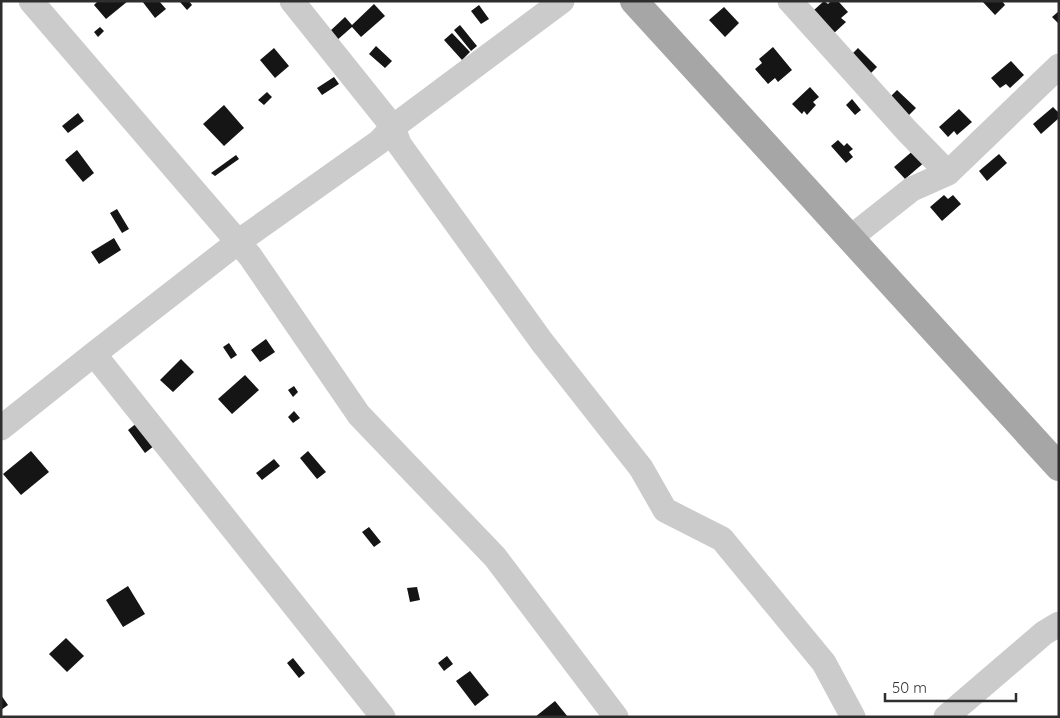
<svg xmlns="http://www.w3.org/2000/svg" width="1060" height="718" viewBox="0 0 1060 718" font-family="Quicksand,sans-serif">
  <style>
    .building { fill: #151515 }
    .lines { fill: none; stroke-linecap: round; stroke-linejoin: round }
    .minor { stroke: #cbcbcb; stroke-width: 25 }
    .major { stroke: #a6a6a6; stroke-width: 28 }
  </style>
  <rect width="100%" height="100%" fill="#fff"/>
  <path class="building" d="M98 1H128L106 19 94 5Z
    M142 1H159L166 9 155 18Z
    M181 1H189L192 5 187 10 180 2Z
    M824 1 828 4 831 1H838L848 12 841 18 846 22 832 35 814 10Z
    M982 1H1002L1005 5 995 15Z
    M374 4 385 16 361 37 352 27 336 41 328 33 345 17 352 25Z
    M479 5 489 19 481 24 471 11Z
    M724 7 739 23 725 37 709 20Z
    M1059 11V24L1052 17Z
    M460 25 477 46 471 51 454 30Z
    M100 27 104 31 98 37 94 32Z
    M452 33 470 52 462 60 444 40Z
    M376 46 392 61 385 68 369 54Z
    M773 47 792 70 778 82 775 78 768 84 755 69 762 63 759 59Z
    M274 48 289 66 275 78 260 60Z
    M858 48 877 67 868 76 849 57Z
    M1011 61 1024 75 1010 88 1006 84 1000 88 991 78Z
    M334 77 339 84 322 95 317 88Z
    M810 87 819 97 813 102 816 105 807 115 804 111 802 114 792 104Z
    M897 90 916 108 907 117 888 99Z
    M267 92 272 97 264 105 258 100Z
    M852 99 861 110 855 115 846 105Z
    M224 105 244 128 224 146 203 124Z
    M1053 107 1059 113V118L1041 134 1033 124Z
    M959 109 972 122 957 135 954 131 948 137 939 127Z
    M78 113 84 121 68 133 62 126Z
    M838 140 844 146 847 143 853 149 849 152 853 157 846 163 831 146Z
    M915 149 926 161 905 179 894 167Z
    M77 150 94 173 83 182 65 160Z
    M999 154 1007 163 987 181 979 171Z
    M236 155 239 159 215 176 211 173Z
    M944 195 948 199 953 195 961 204 942 221 930 207Z
    M117 209 129 229 122 233 110 213Z
    M114 238 121 250 99 264 91 252Z
    M266 339 275 352 260 362 251 350Z
    M229 343 237 355 231 359 223 347Z
    M181 359 194 372 173 392 160 380Z
    M245 375 259 390 232 414 218 399Z
    M294 386 298 392 293 397 288 390Z
    M294 411 300 418 293 423 288 417Z
    M142 419 159 442 145 453 128 430Z
    M31 451 49 472 21 495 3 474Z
    M308 451 326 472 317 479 300 458Z
    M274 459 280 466 262 480 256 473Z
    M369 527 381 542 374 547 362 532Z
    M128 586 145 614 123 627 106 600Z
    M417 587 420 600 410 602 407 588Z
    M66 638 84 656 67 672 49 654Z
    M447 656 453 664 444 671 438 663Z
    M293 658 305 673 299 678 287 663Z
    M470 671 489 695 475 706 456 681Z
    M1 695 8 705 1 710Z
    M555 701 568 717H535Z"/>
  <g class="lines">
    <path class="minor" d="M31 1 250 256 359 415 495 557 616 717
      M292 1 393 127 399 144 542 342 641 468 665 510 722 539 824 663 853 717
      M790 1 907 131 948 173 1059 66
      M850 238 912 189 948 173
      M94 354 383 717
      M1 428 94 354 238 242 379 142 393 127 562 1
      M946 717 1044 633 1059 624"/>
    <path class="major" d="M634 1 1059 467"/>
  </g>
  <rect width="1060" height="718" fill="none" stroke="#2e2e2e" stroke-width="5"/>
  <path d="M885 693v8h131v-8" fill="none" stroke="#2e2e2e" stroke-width="2.5"/>
  <text x="892" y="693" font-size="15" fill="#2e2e2e" stroke="#ffffff" stroke-width="4" paint-order="stroke">50 m</text>
</svg>
